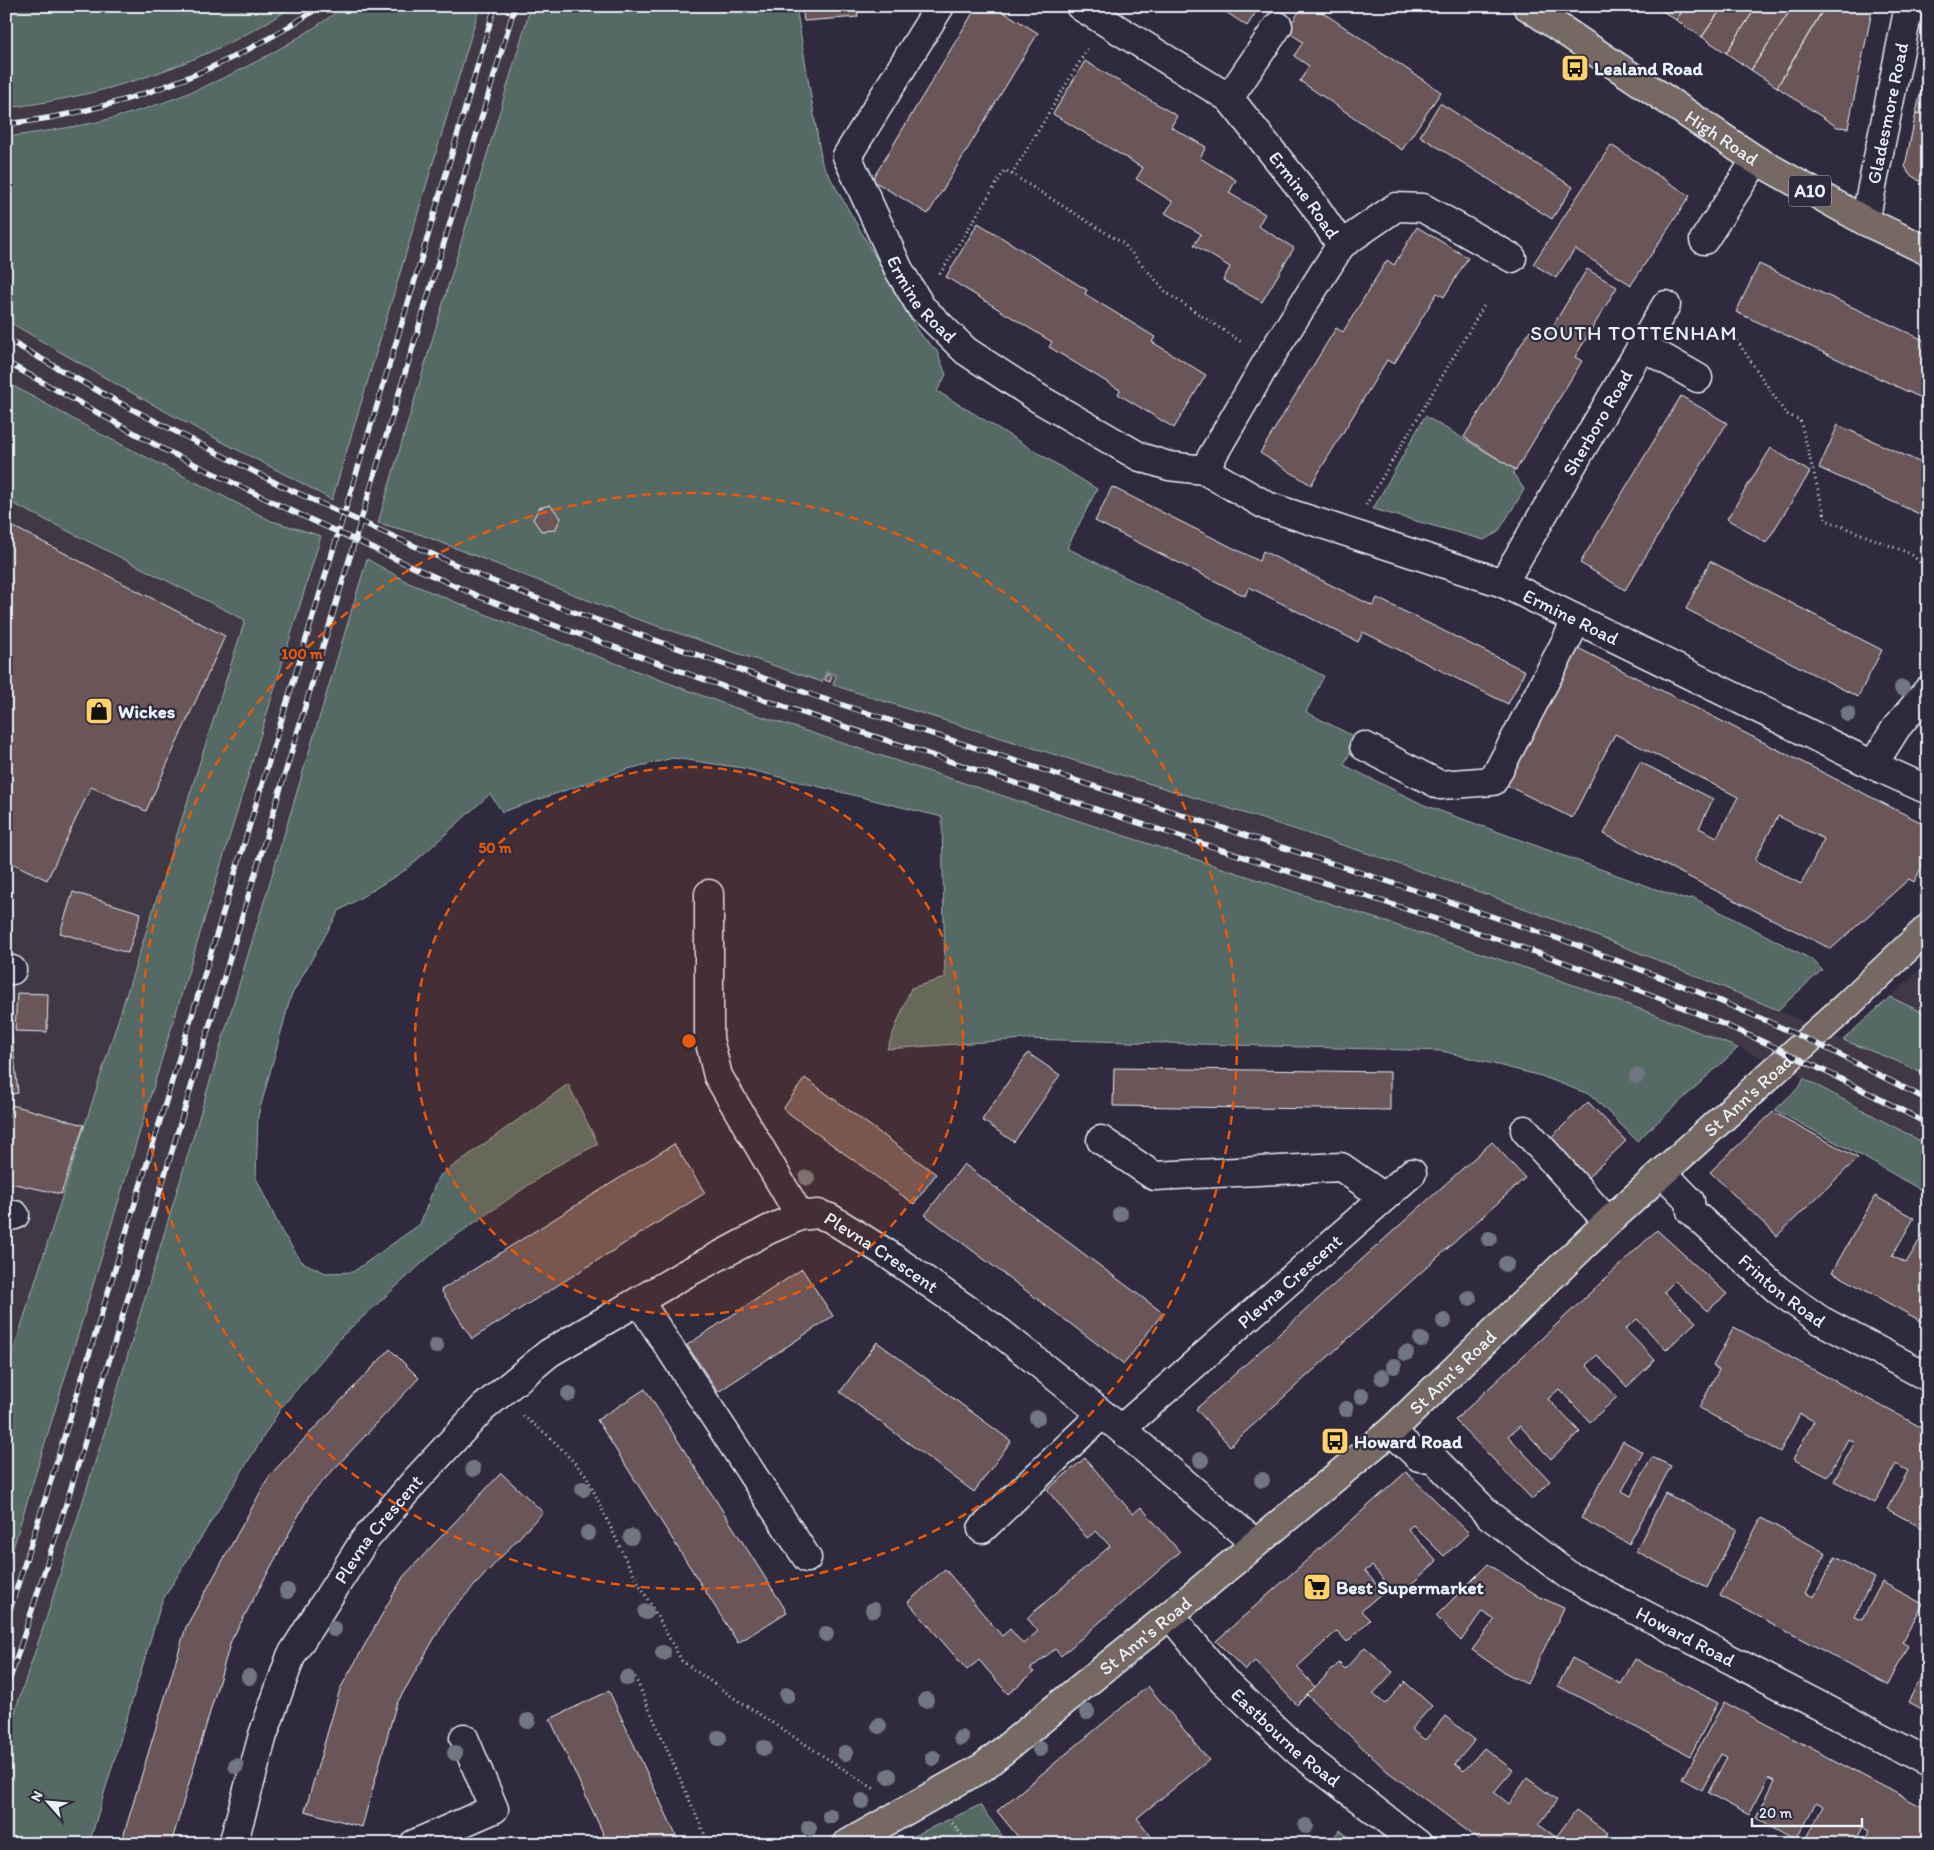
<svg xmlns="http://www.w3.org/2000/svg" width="1934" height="1850" viewBox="0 0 1934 1850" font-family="Itim,sans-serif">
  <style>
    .built { fill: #413745 }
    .green { fill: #576b65; stroke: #a0aeae }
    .building { fill: #6a5659; stroke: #e8f1f8; fill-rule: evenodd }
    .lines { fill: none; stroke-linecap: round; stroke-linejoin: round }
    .minor-casing { stroke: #e8f1f8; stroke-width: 31 }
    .major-casing { stroke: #e8f1f8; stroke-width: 31 }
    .highway-casing { stroke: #e8f1f8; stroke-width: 31 }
    .path { stroke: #e8f1f8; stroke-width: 3; stroke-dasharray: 1 4; stroke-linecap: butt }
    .minor { stroke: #2f2a3d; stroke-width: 28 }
    .major { stroke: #766964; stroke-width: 28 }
    .highway { stroke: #766964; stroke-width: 28 }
    .rail-casing { stroke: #e8f1f8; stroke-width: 5.5 }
    .rail { stroke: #2f2a3d; stroke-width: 4; stroke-dasharray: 11; stroke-linecap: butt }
    .tree { fill: #717680 }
    .ring { fill: none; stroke: #e8590c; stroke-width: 2.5; stroke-dasharray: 9 6 }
    .labels { text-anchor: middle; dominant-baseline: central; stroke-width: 4.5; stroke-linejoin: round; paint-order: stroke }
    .shield { fill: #2f2a3d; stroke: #b0b5c0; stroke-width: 1 }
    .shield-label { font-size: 18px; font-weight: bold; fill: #e8f1f8 }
    .poi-label { font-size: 19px; font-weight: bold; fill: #e8f1f8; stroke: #2f2a3d; text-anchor: start }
    .street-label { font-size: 19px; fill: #e8f1f8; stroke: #2f2a3d }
    .quarter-label { font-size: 21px; letter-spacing: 1px; fill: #e8f1f8; stroke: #2f2a3d }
    .centre { fill: #e8590c; stroke: #2f2a3d; stroke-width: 2.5 }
    .ring-label { font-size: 15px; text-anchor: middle; font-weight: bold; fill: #e8590c; stroke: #2f2a3d; stroke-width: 4.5; stroke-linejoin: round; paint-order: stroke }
  </style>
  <rect width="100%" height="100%" fill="#2f2a3d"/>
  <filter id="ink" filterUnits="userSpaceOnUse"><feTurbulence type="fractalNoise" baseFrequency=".02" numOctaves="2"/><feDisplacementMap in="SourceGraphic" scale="10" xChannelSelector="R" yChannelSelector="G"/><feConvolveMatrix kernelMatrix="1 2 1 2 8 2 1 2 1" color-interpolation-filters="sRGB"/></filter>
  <g filter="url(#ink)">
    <path class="built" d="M294 6H345L280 49 224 78 154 104 98 121 6 137V108L46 104 123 85 192 59 247 35Z
      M480 6H531L381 516 516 573 628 616 822 681 826 672 836 675 834 685 1319 838 1450 881 1571 925 1675 968 1778 1010 1843 1040 1894 1060 1928 1076V1145L1803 1078 1738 1047 1529 969 730 706 490 616 366 564 106 1427 46 1619 6 1738V1571L319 542 186 478 6 382V320L94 371 196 428 333 495Z
      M6 500 245 620 6 1374Z
      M1928 963V1015L1890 997Z"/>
    <path class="green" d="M6 6H294C208 62 108 96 6 108Z
      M345 6H480L332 500C287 474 240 452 194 427 131 393 68 357 6 320V137C36 133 67 128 97 122 185 101 272 60 345 6Z
      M531 6H796L822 163 918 332 937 351 946 375 937 391 1097 489 1067 548 1324 676 1306 712 1357 738 1344 765 1424 805 1683 899 1694 898 1813 960 1822 970 1778 1010C1670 965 1561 920 1451 882 1247 810 1039 752 833 685L836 675 826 672 822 682 628 616 422 535 378 523Z
      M6 382 99 433 272 521 321 536 6 1571V1374L245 620 6 500Z
      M1425 416 1515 469 1513 473 1524 489 1521 495 1498 532 1484 540 1373 509Z
      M367 559 409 583 490 616 730 706 1529 969 1651 1013 1738 1048 1637 1141 1591 1095 1541 1076 1442 1051 1026 1039 887 1049 911 988 945 978 942 817 743 768 673 758 628 769 502 812 490 794 407 869 339 911 291 996 258 1116 256 1178 282 1232 302 1262 326 1273 353 1272 420 1224 438 1177 568 1084 598 1144 556 1166 441 1246 342 1336 281 1408 162 1601 89 1844H6V1738L46 1619 106 1427Z
      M1890 997 1928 1015V1076L1894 1060 1843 1040Z
      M1803 1078 1928 1145V1194L1865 1158 1775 1110 1801 1085Z
      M980 1805 1008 1844H896Z
      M1340 1830 1357 1844H1326Z"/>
    <path class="building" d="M802 6H857L858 17 804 21Z
      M977 6H994L1038 33 928 214 872 180Z
      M1217 6H1260L1247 26Z
      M1303 6H1313L1441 92 1402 150 1300 81 1309 66 1294 56 1303 42 1286 31Z
      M1655 6H1686L1676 20Z
      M1686 6H1723L1702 37 1676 20Z
      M1723 6H1757L1726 53 1702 37Z
      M1757 6H1793L1751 70 1726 53Z
      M1793 6H1817L1823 10 1777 87 1751 70Z
      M1825 6H1873L1848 128 1837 127 1777 87Z
      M1928 60V115L1916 113Z
      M1085 61 1177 116 1171 127 1206 147 1200 158 1236 180 1229 193 1265 214 1258 226 1294 248 1262 302 1223 280 1230 267 1194 245 1201 234 1165 213 1173 202 1136 179 1143 168 1053 114Z
      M1440 103 1573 187 1552 219 1420 136Z
      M1916 113 1928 115V175L1924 184 1909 174 1905 166Z
      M1611 145 1690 196 1631 285 1575 249 1556 278 1533 264Z
      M978 223 1087 290 1085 294 1155 337 1152 342 1206 375 1174 428 1118 394 1120 390 1049 347 1052 342 946 277Z
      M1417 227 1468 258 1444 297 1437 293 1394 364 1387 360 1311 485 1260 453 1336 328 1343 332 1387 260 1394 265Z
      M1759 264 1928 342V401L1736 312Z
      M1587 269 1617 287 1575 357 1582 361 1516 470 1464 437 1530 330 1545 339Z
      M1681 396 1727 423 1625 590 1580 563Z
      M1838 425 1928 466V518L1819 468Z
      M1771 448 1810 472 1766 543 1727 519Z
      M1112 487 1259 561 1263 551 1373 606 1377 598 1525 671 1508 704 1363 632 1358 642 1249 587 1245 596 1095 521Z
      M550 505 561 518 555 530 541 531 533 519 539 508Z
      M6 523 225 636 146 811 91 787 47 880 6 860Z
      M1710 561 1882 650 1858 697 1686 609Z
      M1572 645 1928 826V855L1914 882 1909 879 1831 949 1604 834 1640 762 1713 799 1699 828 1717 837 1738 797 1615 734 1572 818 1502 783ZM1778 816 1824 839 1801 884 1755 860Z
      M827 674 832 676 830 682 825 680Z
      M73 892 141 913 128 953 60 933Z
      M17 993 48 994 47 1032 15 1031Z
      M6 998H8L18 1093 6 1095Z
      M1028 1053 1060 1075 1014 1142 982 1120Z
      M1114 1068 1390 1072V1110L1113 1106Z
      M805 1078 936 1174 914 1204 783 1109Z
      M1588 1102 1626 1141 1584 1181 1546 1142Z
      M12 1105 84 1125 61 1194 6 1182V1126Z
      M1773 1112 1858 1158 1777 1236 1710 1172Z
      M1492 1142 1525 1178 1230 1446 1196 1409Z
      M674 1144 705 1193 472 1339 441 1290Z
      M964 1164 1163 1313 1124 1364 925 1215Z
      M1875 1196 1914 1218 1892 1256 1906 1263 1928 1226V1325L1832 1272Z
      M1657 1230 1727 1294 1707 1311 1675 1281 1664 1292 1696 1322 1666 1350 1637 1319 1625 1329 1655 1360 1627 1387 1597 1355 1586 1365 1617 1397 1590 1422 1559 1389 1548 1399 1580 1432 1551 1459 1520 1426 1508 1436 1550 1481 1532 1499 1455 1420Z
      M802 1269 833 1316 718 1392 687 1345Z
      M1734 1327 1928 1431V1518L1922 1528 1887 1509 1908 1471 1896 1464 1875 1503 1834 1481 1855 1442 1848 1439 1828 1477 1793 1459 1814 1421 1800 1414 1780 1452 1699 1408 1719 1370 1713 1366Z
      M877 1342 1011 1441 974 1492 840 1392Z
      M390 1349 419 1378 309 1496 231 1641 171 1844H121L186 1627 270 1475Z
      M645 1389 787 1612 738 1643 597 1420Z
      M1623 1441 1643 1452 1622 1491 1631 1496 1652 1457 1671 1466 1629 1544 1581 1518Z
      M1085 1458 1133 1514 1141 1507 1180 1552 1061 1656 1055 1649 1030 1669 1034 1672 1008 1694 979 1660 967 1670 908 1602 945 1569 1002 1636 1010 1629 1023 1644 1038 1631 1027 1618 1110 1546 1096 1531 1087 1538 1047 1490Z
      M1406 1472 1469 1533 1444 1556 1413 1525 1408 1529 1437 1561 1398 1596 1372 1566 1365 1571 1383 1592 1361 1611 1370 1620 1347 1642 1337 1631 1297 1667 1315 1687 1297 1705 1255 1661 1245 1670 1216 1641Z
      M501 1473 543 1512 449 1613 396 1705 362 1827 305 1811 340 1689 403 1577Z
      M1665 1493 1737 1529 1707 1588 1636 1551Z
      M1761 1518 1826 1553 1805 1593 1814 1597 1835 1557 1874 1578 1854 1617 1862 1620 1882 1582 1923 1604 1902 1642 1908 1646 1888 1685 1720 1596Z
      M1488 1564 1540 1597 1564 1608 1527 1684 1502 1671 1472 1650 1495 1619 1482 1611 1461 1641 1436 1616Z
      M1365 1647 1393 1672 1373 1694 1385 1704 1405 1682 1432 1706 1411 1729 1417 1734 1425 1740 1445 1716 1475 1740 1455 1764 1464 1771 1484 1748 1513 1770 1494 1792 1509 1804 1527 1778 1557 1800 1539 1825 1556 1837 1576 1810 1608 1833 1600 1844H1485L1387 1771 1307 1695 1339 1663 1345 1669Z
      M1572 1658 1621 1684 1635 1659 1718 1703 1690 1756 1558 1686Z
      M1927 1667H1928V1713L1908 1702Z
      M1148 1686 1209 1760 1137 1818 1157 1844H1024L997 1811Z
      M609 1691 680 1844H608L550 1719Z
      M1724 1702 1928 1810V1844H1863L1870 1831 1863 1827 1854 1844H1804L1823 1806 1816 1802 1796 1840 1756 1818 1775 1781 1769 1778 1749 1815 1708 1793 1727 1757 1721 1754 1702 1790 1682 1779Z
      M525 1839 527 1844H514Z"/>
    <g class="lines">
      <defs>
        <g id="minor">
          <path id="s1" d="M940 6 847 156 899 270 921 307 966 351 1041 400 1140 457 1169 466 1204 470 1267 506 1503 583 1873 765 1928 790"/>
          <path id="s2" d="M1080 6 1229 98 1312 202 1341 245 1268 360 1204 470"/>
          <path d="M1229 98 1278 26"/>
          <path id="s3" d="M1865 221 1909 6"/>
          <path d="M1704 240 1756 160"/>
          <path d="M1341 245 1396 207 1423 208 1512 258"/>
          <path d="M1642 346 1698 378"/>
          <path id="s4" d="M1503 583 1666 305"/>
          <path d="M1364 746 1440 785 1493 781 1577 620"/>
          <path d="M1873 765 1896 728 1928 690"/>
          <path d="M709 894V1039L718 1076 800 1216"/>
          <path d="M6 970H12"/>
          <path d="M1525 1130 1608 1222"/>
          <path d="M1101 1140 1154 1176 1341 1167 1384 1197"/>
          <path id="s5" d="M1663 1173 1690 1201 1691 1211 1778 1290 1820 1320 1928 1377"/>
          <path d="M6 1216 15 1215"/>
          <path d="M639 1301 807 1558"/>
          <path id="s6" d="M1121 1429 1412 1173"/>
          <path id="s7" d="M1391 1431 1419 1457 1433 1458 1489 1515 1568 1575 1928 1762"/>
          <path d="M982 1529 1102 1414"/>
          <path id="s8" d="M1170 1615 1223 1680 1299 1752 1418 1844"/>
          <path id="s9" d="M233 1844 263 1735 291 1656 364 1541 416 1480 483 1408 549 1353 685 1274 768 1230 800 1216 818 1214 830 1218 886 1253 1001 1333 1121 1429 1255 1543"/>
          <path d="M414 1844 494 1809 464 1738"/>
        </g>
        <g id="major">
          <path id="s10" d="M847 1844 983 1767 1170 1615 1391 1431 1608 1222 1846 1006 1928 928"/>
        </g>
        <g id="highway">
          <path id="s11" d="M1527 6 1756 160 1865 221 1928 251"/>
        </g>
      </defs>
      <use href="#minor" class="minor-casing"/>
      <use href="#major" class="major-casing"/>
      <use href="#highway" class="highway-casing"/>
      <path class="path" d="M1012 174 1088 48
        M940 274 1005 170 1124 244 1167 293 1241 342
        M1734 336 1786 414 1800 420 1826 520 1911 554 1928 570
        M1366 505 1485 304
        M523 1416 550 1437 586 1475 625 1558 682 1661 734 1698 876 1790
        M635 1677 709 1844
        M952 1823 969 1844"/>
      <use href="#minor" class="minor"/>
      <use href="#major" class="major"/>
      <use href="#highway" class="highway"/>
      <defs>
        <path id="rail" d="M6 124C118 112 228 69 321 6
          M6 339 116 401 282 486 485 578 554 605 818 697 1402 886 1574 944 1696 991 1767 1021 1832 1051 1928 1100
          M6 362 165 450 277 504 413 567 480 597 548 623 722 686C897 745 1074 802 1250 859 1418 913 1587 964 1748 1035 1809 1062 1869 1093 1928 1124
          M6 1622 48 1490 415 280 495 6
          M6 1691 68 1498 515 6"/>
      </defs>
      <use href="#rail" class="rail-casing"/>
      <use href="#rail" class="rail"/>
    </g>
    <g class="tree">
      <circle cx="1902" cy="688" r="8"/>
      <circle cx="1848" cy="714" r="8"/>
      <circle cx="1637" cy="1076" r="8"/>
      <circle cx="807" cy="1178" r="8"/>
      <circle cx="1120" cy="1214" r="8"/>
      <circle cx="1489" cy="1239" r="8"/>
      <circle cx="1506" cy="1264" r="8"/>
      <circle cx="1469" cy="1298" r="8"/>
      <circle cx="1444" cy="1321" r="8"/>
      <circle cx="1421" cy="1340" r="8"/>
      <circle cx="436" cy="1346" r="8"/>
      <circle cx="1406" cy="1353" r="8"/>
      <circle cx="1394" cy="1366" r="8"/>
      <circle cx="1382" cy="1377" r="8"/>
      <circle cx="569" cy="1394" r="8"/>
      <circle cx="1362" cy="1396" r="8"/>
      <circle cx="1346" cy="1409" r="8"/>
      <circle cx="1037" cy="1418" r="8"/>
      <circle cx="1201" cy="1460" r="8"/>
      <circle cx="473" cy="1469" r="8"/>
      <circle cx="1262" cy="1480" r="8"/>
      <circle cx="583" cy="1489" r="8"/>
      <circle cx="588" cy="1533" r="8"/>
      <circle cx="631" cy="1537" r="8"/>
      <circle cx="287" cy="1591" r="8"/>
      <circle cx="873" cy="1610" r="8"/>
      <circle cx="646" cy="1612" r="8"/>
      <circle cx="334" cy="1629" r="8"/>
      <circle cx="826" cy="1634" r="8"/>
      <circle cx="663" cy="1653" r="8"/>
      <circle cx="249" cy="1677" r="8"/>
      <circle cx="627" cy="1678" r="8"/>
      <circle cx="787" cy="1695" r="8"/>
      <circle cx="926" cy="1700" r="8"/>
      <circle cx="1087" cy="1712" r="8"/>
      <circle cx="528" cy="1721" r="8"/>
      <circle cx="879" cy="1726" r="8"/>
      <circle cx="719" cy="1738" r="8"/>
      <circle cx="961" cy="1738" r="8"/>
      <circle cx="764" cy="1748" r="8"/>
      <circle cx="1040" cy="1749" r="8"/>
      <circle cx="455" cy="1753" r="8"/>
      <circle cx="845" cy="1753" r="8"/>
      <circle cx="933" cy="1758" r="8"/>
      <circle cx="236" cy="1766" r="8"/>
      <circle cx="889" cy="1776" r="8"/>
      <circle cx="862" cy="1801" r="8"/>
      <circle cx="830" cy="1816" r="8"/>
      <circle cx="1306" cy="1826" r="8"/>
      <circle cx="809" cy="1828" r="8"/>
    </g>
  </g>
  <circle cx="689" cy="1041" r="274" fill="#e8590c" fill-opacity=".12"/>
  <g class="ring">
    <circle cx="689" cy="1041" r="274"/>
    <circle cx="689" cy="1041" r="548"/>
  </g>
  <defs>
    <symbol id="bus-square" viewBox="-11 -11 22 22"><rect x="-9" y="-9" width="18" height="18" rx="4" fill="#ffd166" stroke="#2f2a3d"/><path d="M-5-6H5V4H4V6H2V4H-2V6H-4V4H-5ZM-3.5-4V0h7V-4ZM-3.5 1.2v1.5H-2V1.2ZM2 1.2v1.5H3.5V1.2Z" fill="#111"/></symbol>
    <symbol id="shop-square" viewBox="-11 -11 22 22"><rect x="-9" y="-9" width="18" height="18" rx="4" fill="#ffd166" stroke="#2f2a3d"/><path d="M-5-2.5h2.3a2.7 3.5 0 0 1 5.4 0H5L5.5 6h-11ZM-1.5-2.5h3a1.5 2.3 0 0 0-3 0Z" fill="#111"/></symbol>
    <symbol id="supermarket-square" viewBox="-11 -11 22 22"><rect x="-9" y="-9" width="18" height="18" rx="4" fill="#ffd166" stroke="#2f2a3d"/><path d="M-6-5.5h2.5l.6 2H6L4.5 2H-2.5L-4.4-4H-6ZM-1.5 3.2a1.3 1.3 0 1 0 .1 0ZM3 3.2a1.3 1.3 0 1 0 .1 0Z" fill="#111"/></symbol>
  </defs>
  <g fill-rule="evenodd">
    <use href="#bus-square" x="1559" y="52" width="32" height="32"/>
    <use href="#shop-square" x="83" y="695" width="32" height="32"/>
    <use href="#bus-square" x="1319" y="1425" width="32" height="32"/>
    <use href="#supermarket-square" x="1301" y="1571" width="32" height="32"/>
  </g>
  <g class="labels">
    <rect class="shield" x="1789" y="175.5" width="42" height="31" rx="4"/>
    <g class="shield-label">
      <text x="1810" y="191">A10</text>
    </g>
    <g class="poi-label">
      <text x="1594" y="68">Lealand Road</text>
      <text x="118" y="711">Wickes</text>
      <text x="1354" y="1441">Howard Road</text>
      <text x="1336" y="1587">Best Supermarket</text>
    </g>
    <g class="street-label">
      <text stroke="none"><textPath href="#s3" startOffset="110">Gladesmore Road</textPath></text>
      <text stroke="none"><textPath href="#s11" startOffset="235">High Road</textPath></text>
      <text stroke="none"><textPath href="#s2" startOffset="298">Ermine Road</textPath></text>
      <text stroke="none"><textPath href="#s1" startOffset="339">Ermine Road</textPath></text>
      <text stroke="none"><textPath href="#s4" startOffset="186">Sherboro Road</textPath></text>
      <text stroke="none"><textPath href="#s1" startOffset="1074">Ermine Road</textPath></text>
      <text stroke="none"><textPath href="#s10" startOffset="1175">St Ann's Road</textPath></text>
      <text stroke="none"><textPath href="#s9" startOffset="976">Plevna Crescent</textPath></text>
      <text stroke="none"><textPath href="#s6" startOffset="224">Plevna Crescent</textPath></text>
      <text stroke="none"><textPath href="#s5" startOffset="170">Frinton Road</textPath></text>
      <text stroke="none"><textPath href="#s10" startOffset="770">St Ann's Road</textPath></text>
      <text stroke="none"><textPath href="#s9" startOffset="351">Plevna Crescent</textPath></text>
      <text stroke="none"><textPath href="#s10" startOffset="365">St Ann's Road</textPath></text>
      <text stroke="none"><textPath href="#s7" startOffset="364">Howard Road</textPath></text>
      <text stroke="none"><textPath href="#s8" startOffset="169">Eastbourne Road</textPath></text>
    </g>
    <g class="quarter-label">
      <text x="1634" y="332">SOUTH TOTTENHAM</text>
    </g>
  </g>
  <circle cx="689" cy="1041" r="8" class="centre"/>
  <g class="ring-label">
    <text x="302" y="659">100 m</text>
    <text x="495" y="853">50 m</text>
  </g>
  <rect width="1934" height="1850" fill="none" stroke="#2f2a3d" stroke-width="25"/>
  <rect x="12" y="12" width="1909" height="1825" fill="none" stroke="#e8f1f8" stroke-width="2" filter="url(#ink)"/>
  <g transform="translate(48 1802) rotate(297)" stroke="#2f2a3d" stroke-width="4" paint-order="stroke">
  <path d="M0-4L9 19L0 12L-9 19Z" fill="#e8f1f8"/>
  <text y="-8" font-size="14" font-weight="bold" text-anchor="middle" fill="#e8f1f8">N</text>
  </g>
  <path d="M1752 1818v8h110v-8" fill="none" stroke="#e8f1f8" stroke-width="2.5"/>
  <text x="1759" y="1818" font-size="15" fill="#e8f1f8" stroke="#2f2a3d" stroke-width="4" paint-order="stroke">20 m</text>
</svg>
